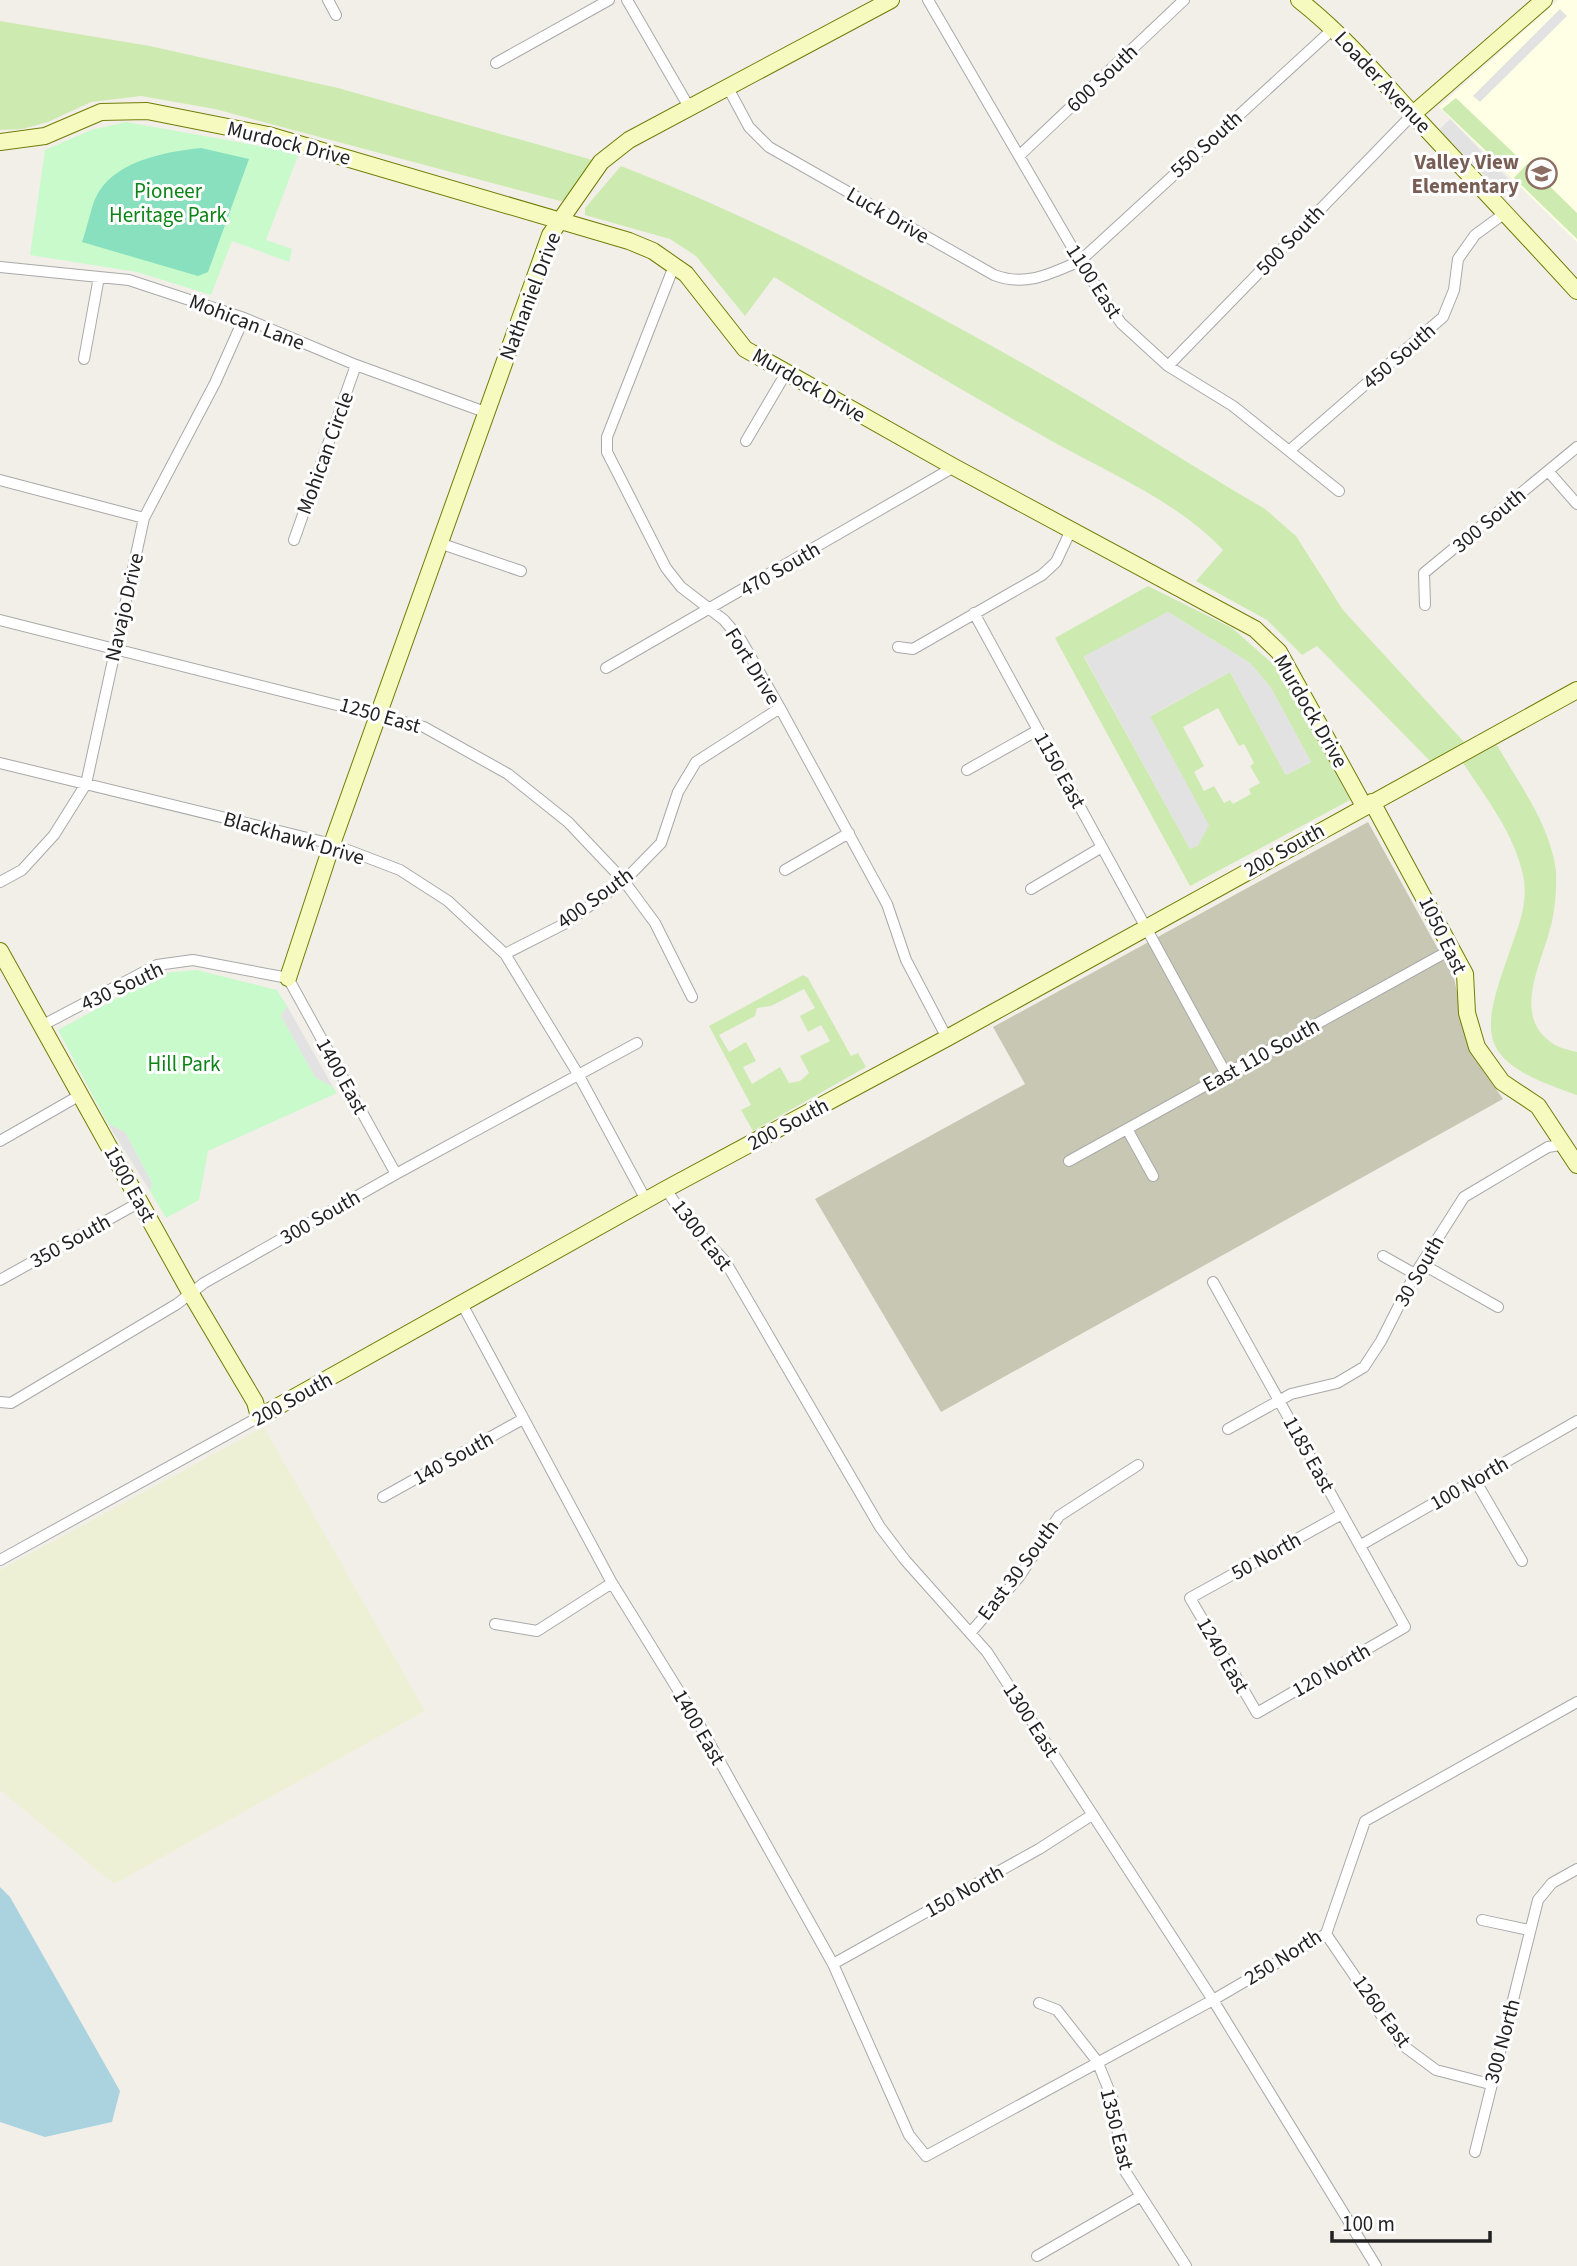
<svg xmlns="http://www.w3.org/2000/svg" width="1577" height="2266" viewBox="0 0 1577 2266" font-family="'Source Sans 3',sans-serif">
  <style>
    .education { fill: #ffffe5 }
    .construction { fill: #c7c7b4 }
    .farmland { fill: #eef0d5 }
    .grass { fill: #cdebb0; fill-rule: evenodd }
    .park { fill: #c8facc }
    .pitch { fill: #88e0be }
    .parking { fill: #e2e2e2 }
    .water { fill: #aad3df }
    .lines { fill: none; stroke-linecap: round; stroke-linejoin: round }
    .street-casing { stroke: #a9a9a9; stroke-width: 12 }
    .secondary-casing { stroke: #707d05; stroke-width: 18 }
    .street { stroke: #fff; stroke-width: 10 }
    .secondary { stroke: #f7fabf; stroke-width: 16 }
    .labels { text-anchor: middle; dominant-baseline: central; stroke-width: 6; stroke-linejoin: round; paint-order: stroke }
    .street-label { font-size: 21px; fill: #222; stroke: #fff }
    .education-label { font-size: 21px; font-weight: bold; fill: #785e54; stroke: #fff; text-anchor: end }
    .park-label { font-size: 21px; fill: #0c8416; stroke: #fff }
  </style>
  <rect width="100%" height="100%" fill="#f2efe9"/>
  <path class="education" d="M1558 0H1577V242L1439 107Z"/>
  <path class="construction" d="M1368 822 1454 978 1470 1052 1503 1099 941 1412 815 1199 1025 1084 993 1027Z"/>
  <path class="farmland" d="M264 1427 425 1711 114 1884 0 1790V1570Z"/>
  <path class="grass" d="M0 21 150 46 338 88 596 161 570 199 560 201 215 109 141 96 91 102 48 122 22 129 0 130Z
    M1456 98 1521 160 1509 173 1442 109Z
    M1527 164 1577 213V239L1514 178Z
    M621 166C758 219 887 287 1015 359 1100 406 1181 460 1265 509L1296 536 1343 610 1465 743 1431 762 1317 646 1302 655 1267 620 1196 581 1223 550C1177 501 1107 472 1048 439 956 387 864 333 774 277L745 316 696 256 670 239 585 215V208Z
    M1148 586 1232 628 1279 669 1350 800 1190 886 1055 638ZM1168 612 1250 663 1271 688 1311 762 1286 775 1230 672 1149 717 1190 849 1084 657ZM1218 708 1239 746 1244 744 1254 763 1250 766 1260 783 1249 789 1251 794 1233 804 1230 800 1224 803 1214 786 1204 791 1194 772 1204 766 1183 727Z
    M1497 745C1518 782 1551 826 1556 871 1557 887 1555 913 1550 929 1541 965 1512 1016 1552 1043 1559 1048 1569 1050 1577 1052V1095C1473 1060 1479 1037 1513 942 1521 920 1528 899 1523 875 1514 833 1486 798 1463 763Z
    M803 975 808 978 851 1056 858 1053 866 1067 753 1131 741 1110 751 1105 709 1026ZM804 989 815 1008 800 1016 808 1032 821 1025 830 1041 800 1056 809 1073 800 1081 789 1083 780 1067 752 1084 743 1067 756 1061 746 1042 729 1052 719 1035 755 1016 757 1008 771 1006Z"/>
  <path class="park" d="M126 122 299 153 266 240 292 249 289 262 232 241 211 295 137 272 30 255 45 150 91 130Z
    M197 970 277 990 287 1006 281 1016 315 1077 333 1087 337 1093 208 1151 199 1200 166 1218 150 1191 152 1183 125 1132 108 1124 58 1030 163 973Z"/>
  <path class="pitch" d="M201 148 249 159 208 272 198 276 82 242C87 228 90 212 95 199 112 161 164 152 201 148Z"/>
  <path class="parking" d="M1560 9 1567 16 1480 102 1473 96Z
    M1450 119 1519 190 1509 200 1439 130Z
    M1168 612 1250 663 1271 688 1311 762 1286 775 1230 672 1150 716 1209 825 1198 846 1190 849 1084 656Z
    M287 1006 333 1087 315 1077 281 1016Z
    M108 1124 125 1132 152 1183 150 1191Z"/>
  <path class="water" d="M0 1887 10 1897 120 2091 112 2122 45 2137 0 2122Z"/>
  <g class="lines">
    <defs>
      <path id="street" d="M328 0 336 15
        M627 0 689 107
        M928 0 1086 271 1121 323 1168 366 1233 406 1339 491
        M496 63 609 0
        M727 86 749 127 769 147 994 275C1026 287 1050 274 1080 261L1333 29
        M1019 156 1184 0
        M674 266 607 437V452L666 568 681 587 724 620 741 640 780 708 887 904 906 960 947 1038
        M0 267 129 280 244 318 356 365 485 412
        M84 359 99 277
        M1168 366 1413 114
        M746 441 786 373
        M1290 450 1443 317 1454 290 1458 259 1475 235 1505 213
        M1548 471 1577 504
        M0 480 144 518
        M294 540 356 365
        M442 544 521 571
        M1425 605 1424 573 1577 447
        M974 613 1226 1074
        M0 620 424 727 508 774 568 822 624 881 655 923 692 997
        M898 647 913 649 1042 575 1056 562 1071 530
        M606 668 954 467
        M0 763 332 844 400 870 448 901 505 954 578 1074 646 1200
        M967 770 1038 730
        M785 870 849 833
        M0 882 22 870 54 835 86 784 144 518 215 383 244 318
        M1031 889 1102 847
        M505 954 564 924 624 881 661 843 678 792 696 762 780 708
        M43 1025 157 965 193 960 288 978 396 1174
        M1127 1129 1153 1176
        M0 1141 82 1094
        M1069 1161 1452 949
        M666 1189 685 1218 725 1261 880 1527 905 1560 987 1652 1213 2000 1376 2266
        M1383 1256 1415 1274
        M1422 1264 1498 1307
        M0 1280 140 1202
        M1213 1282 1405 1627 1257 1713 1190 1598 1342 1514
        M462 1304 612 1583 696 1719 833 1964 909 2135 926 2156 1213 2000 1326 1934 1365 1821 1577 1702
        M0 1402 11 1403 177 1304 204 1283 396 1174 637 1043
        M1228 1429 1291 1394 1337 1383 1364 1367 1381 1341 1415 1274 1464 1197 1548 1147 1566 1144
        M1475 1480 1522 1561
        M383 1497 523 1419
        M1361 1545 1577 1421
        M0 1560 259 1417
        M495 1624 537 1631 612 1583
        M971 1632 1019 1577 1059 1516 1138 1465
        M1482 1920 1529 1930
        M1326 1934 1401 2044 1436 2070 1490 2084
        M833 1964 1039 1849 1092 1815
        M1039 2003 1057 2010 1097 2061 1113 2100 1123 2168 1186 2266
        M1475 2152 1538 1900 1552 1883 1577 1869
        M1037 2256 1141 2196"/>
      <path id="secondary" d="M1299 0C1345 36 1380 79 1420 122 1472 178 1525 234 1577 291
        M1413 114 1544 0
        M0 142 45 136 101 112 147 111 268 135 629 241 653 251 686 274 745 349 954 467 1255 629 1279 652 1364 806
        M1372 802 1465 974 1467 1013 1477 1047 1502 1082 1538 1106 1577 1165
        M0 951 191 1294 255 1402 259 1417 666 1189 947 1038 1577 690
        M288 978 332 844 550 235 601 162 629 140 891 0"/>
    </defs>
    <use href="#street" class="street-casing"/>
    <use href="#secondary" class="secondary-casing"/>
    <use href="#street" class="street"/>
    <use href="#secondary" class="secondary"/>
  </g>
  <defs>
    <symbol id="school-ring" viewBox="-11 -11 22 22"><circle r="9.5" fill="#fff" stroke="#8d6e63" stroke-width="1.5"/><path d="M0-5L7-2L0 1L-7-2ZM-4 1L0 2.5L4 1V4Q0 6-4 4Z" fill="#8d6e63"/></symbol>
  </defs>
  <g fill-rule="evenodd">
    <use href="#school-ring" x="1524" y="156" width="35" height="35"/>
  </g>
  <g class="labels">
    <g class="street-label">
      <text transform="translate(1102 78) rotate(-43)">600 South</text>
      <text transform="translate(1383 82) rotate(47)">Loader Avenue</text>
      <text transform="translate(289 143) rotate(14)">Murdock Drive</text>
      <text transform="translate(1206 144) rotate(-42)">550 South</text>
      <text transform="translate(888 215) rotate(30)">Luck Drive</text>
      <text transform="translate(1290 240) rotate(-46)">500 South</text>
      <text transform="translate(1094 281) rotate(57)">1100 East</text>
      <text transform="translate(530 296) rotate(-69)">Nathaniel Drive</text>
      <text transform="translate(247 322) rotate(21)">Mohican Lane</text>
      <text transform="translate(1399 356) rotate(-41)">450 South</text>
      <text transform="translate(809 385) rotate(30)">Murdock Drive</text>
      <text transform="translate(325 453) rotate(-70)">Mohican Circle</text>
      <text transform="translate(1489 520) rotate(-40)">300 South</text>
      <text transform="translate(780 569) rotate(-30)">470 South</text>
      <text transform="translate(124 607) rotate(-77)">Navajo Drive</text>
      <text transform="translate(753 666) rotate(58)">Fort Drive</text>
      <text transform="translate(1311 711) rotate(60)">Murdock Drive</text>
      <text transform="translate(380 715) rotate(16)">1250 East</text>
      <text transform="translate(1060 770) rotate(61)">1150 East</text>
      <text transform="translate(294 838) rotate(16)">Blackhawk Drive</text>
      <text transform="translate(1284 850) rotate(-29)">200 South</text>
      <text transform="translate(595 898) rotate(-36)">400 South</text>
      <text transform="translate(1443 935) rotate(64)">1050 East</text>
      <text transform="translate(122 986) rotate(-25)">430 South</text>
      <text transform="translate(1261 1055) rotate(-29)">East 110 South</text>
      <text transform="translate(342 1076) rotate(61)">1400 East</text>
      <text transform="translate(788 1124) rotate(-28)">200 South</text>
      <text transform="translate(130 1184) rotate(61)">1500 East</text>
      <text transform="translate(320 1217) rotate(-30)">300 South</text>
      <text transform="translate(702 1235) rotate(52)">1300 East</text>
      <text transform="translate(70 1241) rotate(-29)">350 South</text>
      <text transform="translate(1419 1271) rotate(-60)">30 South</text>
      <text transform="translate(292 1399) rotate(-29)">200 South</text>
      <text transform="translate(1309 1454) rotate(61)">1185 East</text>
      <text transform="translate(453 1458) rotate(-29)">140 South</text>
      <text transform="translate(1469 1483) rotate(-30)">100 North</text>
      <text transform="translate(1266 1556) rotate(-29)">50 North</text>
      <text transform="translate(1018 1570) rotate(-53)">East 30 South</text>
      <text transform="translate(1223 1655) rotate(60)">1240 East</text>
      <text transform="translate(1331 1670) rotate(-30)">120 North</text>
      <text transform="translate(1031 1720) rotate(57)">1300 East</text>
      <text transform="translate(699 1727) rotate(60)">1400 East</text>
      <text transform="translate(964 1891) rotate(-29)">150 North</text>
      <text transform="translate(1283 1957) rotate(-32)">250 North</text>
      <text transform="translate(1382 2011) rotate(54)">1260 East</text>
      <text transform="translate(1502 2041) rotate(-75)">300 North</text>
      <text transform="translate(1117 2129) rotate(76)">1350 East</text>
    </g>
    <g class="education-label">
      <text x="1519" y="162">Valley View<tspan x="1519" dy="24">Elementary</tspan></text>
    </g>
    <g class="park-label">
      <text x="168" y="191">Pioneer<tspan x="168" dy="24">Heritage Park</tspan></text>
      <text x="184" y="1064">Hill Park</text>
    </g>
  </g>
  <path d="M1332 2231v10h158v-10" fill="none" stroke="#222222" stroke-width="3.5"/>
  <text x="1342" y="2231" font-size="21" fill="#222222" stroke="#ffffff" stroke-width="5" paint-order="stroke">100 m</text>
</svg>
